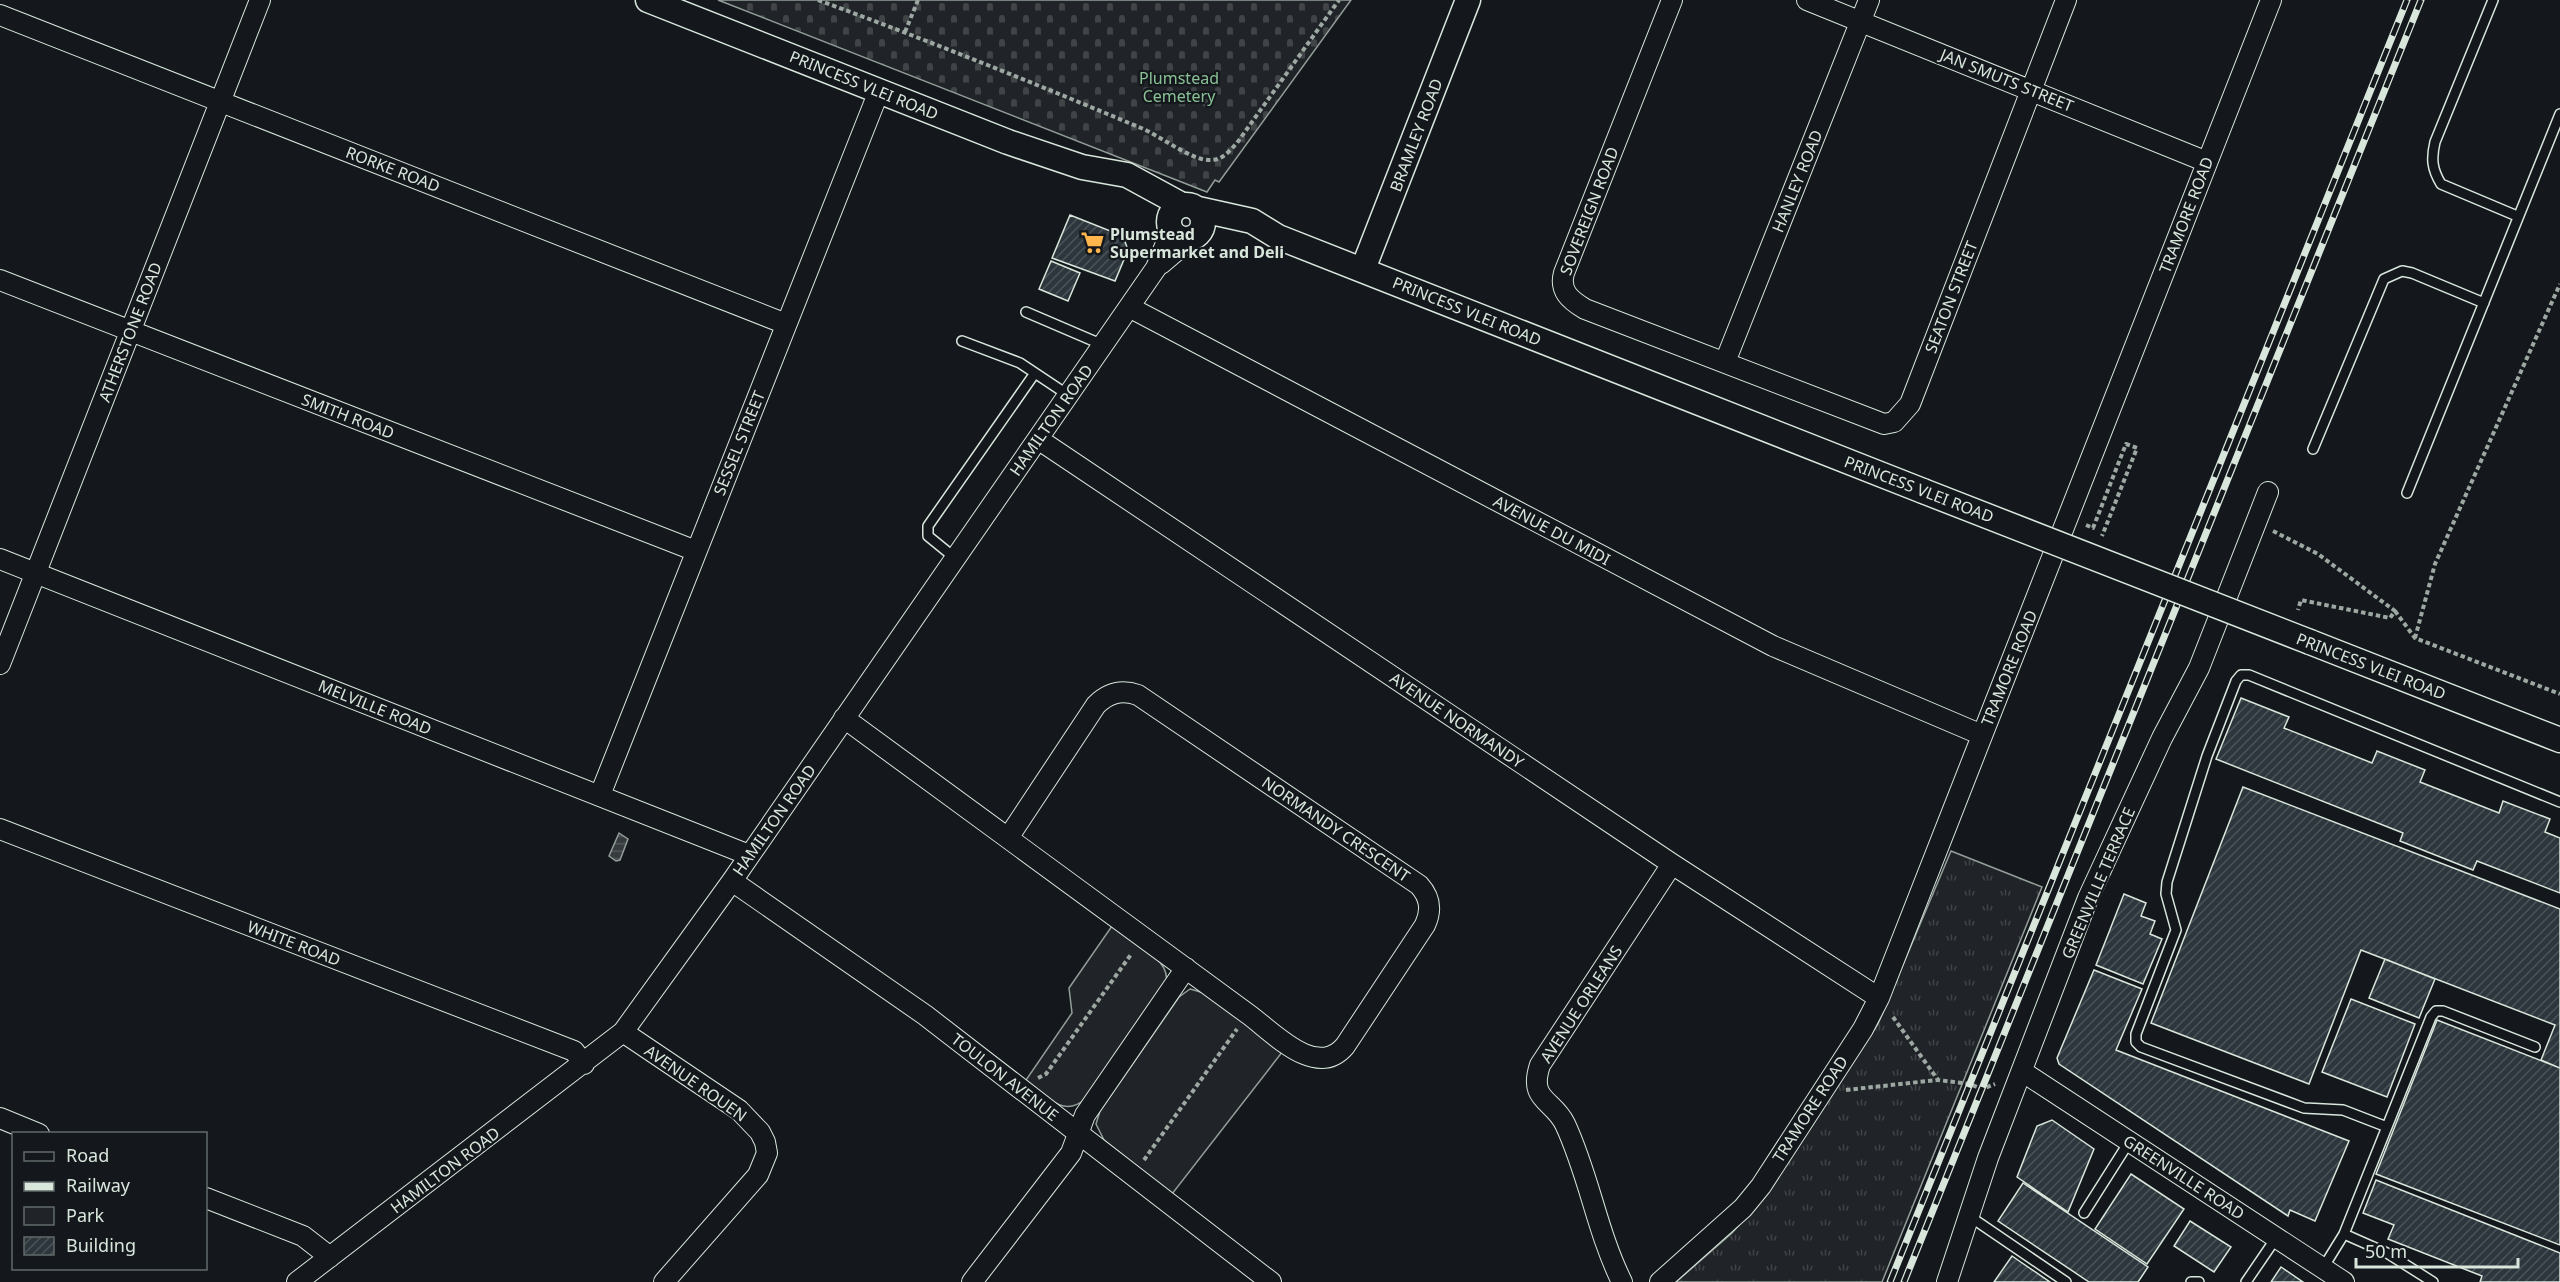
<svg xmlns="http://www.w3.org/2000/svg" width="2560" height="1282" viewBox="0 0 2560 1282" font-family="'Noto Sans',sans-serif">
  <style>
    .grass { fill: url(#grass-tufts); stroke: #939e99; stroke-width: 1.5 }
    .cemetery { fill: url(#cemetery-stones); stroke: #939e99; stroke-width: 1.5 }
    .park { fill: #202428; stroke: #939e99; stroke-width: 1.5 }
    .water { fill: url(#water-rules); stroke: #939e99; stroke-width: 1.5 }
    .building { fill: url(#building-hatch); stroke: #d8e6dc; stroke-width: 1.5 }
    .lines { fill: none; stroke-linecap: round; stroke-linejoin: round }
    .service-casing { stroke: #d8e6dc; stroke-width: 12 }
    .minor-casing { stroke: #d8e6dc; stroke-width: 22 }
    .tertiary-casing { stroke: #d8e6dc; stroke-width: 27 }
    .path { stroke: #9da8a2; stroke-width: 4; stroke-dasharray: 4.5 3; stroke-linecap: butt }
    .service { stroke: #14181c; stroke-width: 9 }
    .minor { stroke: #14181c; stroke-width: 20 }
    .tertiary { stroke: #14181c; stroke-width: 24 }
    .rail-casing { stroke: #d8e6dc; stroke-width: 7 }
    .rail { stroke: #14181c; stroke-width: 4.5; stroke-dasharray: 14; stroke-linecap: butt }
    .tertiary-bridge-casing { stroke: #d8e6dc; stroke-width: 27; stroke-linecap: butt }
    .tertiary-bridge { stroke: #14181c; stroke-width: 24 }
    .labels { text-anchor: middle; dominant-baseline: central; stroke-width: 4.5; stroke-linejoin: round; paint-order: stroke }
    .park-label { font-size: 16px; fill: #8ac095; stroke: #14181c }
    .street-label { font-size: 16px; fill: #d8e6dc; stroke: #14181c }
    .poi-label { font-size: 16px; font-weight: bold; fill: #d8e6dc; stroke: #14181c; text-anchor: start }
  </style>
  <defs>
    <pattern id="grass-tufts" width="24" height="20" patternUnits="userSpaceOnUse" patternTransform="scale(1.5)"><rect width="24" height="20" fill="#202428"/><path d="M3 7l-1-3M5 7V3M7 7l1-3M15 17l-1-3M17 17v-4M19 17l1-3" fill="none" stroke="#404447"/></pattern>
    <pattern id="cemetery-stones" width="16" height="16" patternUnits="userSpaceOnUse" patternTransform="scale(1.5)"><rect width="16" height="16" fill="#202428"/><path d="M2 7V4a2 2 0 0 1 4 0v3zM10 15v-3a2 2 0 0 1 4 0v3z" fill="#404447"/></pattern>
    <pattern id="water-rules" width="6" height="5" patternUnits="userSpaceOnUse" patternTransform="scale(1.5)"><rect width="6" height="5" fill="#363b3e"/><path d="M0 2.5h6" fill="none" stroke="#525759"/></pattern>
    <pattern id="building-hatch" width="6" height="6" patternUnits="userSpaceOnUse" patternTransform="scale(1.5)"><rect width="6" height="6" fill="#2c363c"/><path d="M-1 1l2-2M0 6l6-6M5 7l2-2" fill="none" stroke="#4a5358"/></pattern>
  </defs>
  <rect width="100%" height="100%" fill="#14181c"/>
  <path class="grass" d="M1951 851 2042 887 1882 1282H1676L1732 1233 1762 1199 1878 1024Z"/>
  <path class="cemetery" d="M718 0H1351L1219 182 1215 180 1207 192Z"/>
  <path class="park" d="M1112 926C1129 938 1172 959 1166 983L1085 1099C1063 1119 1044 1094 1026 1080L1072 1013 1069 988Z
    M1190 989 1204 993 1283 1051 1172 1194 1104 1140 1096 1124 1100 1111 1179 997Z"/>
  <path class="water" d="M619 833 628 839 620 860 616 861 609 856Z"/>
  <path class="building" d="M1070 215 1123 236 1128 250 1115 281 1052 258Z
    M1051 261 1080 273 1068 301 1039 289Z
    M2241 698 2289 717 2284 728 2372 763 2377 751 2425 770 2420 782 2499 813 2503 801 2550 819 2545 832 2560 838V893L2477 861 2473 870 2400 841 2403 833 2216 759Z
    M2243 787 2560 909V1068L2541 1060 2555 1025 2361 950 2309 1084 2151 1023Z
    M2124 894 2146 903 2141 916 2155 921 2150 934 2162 939 2143 984 2096 965Z
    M2385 959 2435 979 2419 1018 2369 998Z
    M2094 970 2142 989 2116 1050 2349 1141 2315 1221 2290 1210 2288 1216 2059 1064 2057 1058Z
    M2351 999 2415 1024 2387 1097 2322 1072Z
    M2437 1020 2560 1068V1245L2376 1174Z
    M2052 1120 2094 1149 2068 1212 2017 1177 2037 1126Z
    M2131 1174 2184 1209 2147 1264 2095 1229Z
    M2376 1180 2560 1253V1282H2480L2482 1276 2388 1239 2394 1225 2363 1213Z
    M2023 1183 2148 1267 2138 1282H2089L1998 1221Z
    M2190 1221 2231 1247 2214 1272 2174 1246Z
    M2012 1256 2050 1282H1994Z
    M2281 1267 2303 1282H2271Z"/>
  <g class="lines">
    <defs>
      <path id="service" d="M2493 0 2435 142C2431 159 2432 169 2441 184L2517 216
        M1026 312 1103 345
        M962 341 1020 363 1035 373
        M2313 449 2384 279 2402 271 2412 273 2484 303
        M2407 493 2560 114
        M955 558 928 536V526L1035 373 1068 395
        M2387 1127 2343 1110 2304 1108 2141 1047 2136 1042V1034L2176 930 2166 894 2167 882 2207 756 2236 681 2241 675H2249L2560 802
        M2084 1213 2129 1142
        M1969 1216 2066 1282
        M2323 1268 2344 1234
        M2191 1282H2199
        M2246 1282 2276 1238
        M2433 1282 2387 1253 2344 1234 2431 1017 2436 1011H2443L2535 1047"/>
      <path id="minor" d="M1672 0 1564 273C1559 291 1570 300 1585 309L1884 424 1894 422 1910 404 2066 0
        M1807 0 2207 162
        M0 15 786 324
        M1161 264 1189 240
        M0 280 696 551
        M1129 307 1773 646 1982 735
        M1725 362 1869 0
        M1038 439 1672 864 1879 998
        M0 559 749 855
        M0 664 260 0
        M844 718 1248 1014C1273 1032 1316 1080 1345 1046L1425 925C1432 910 1430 897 1419 885L1138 695C1121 689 1108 693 1096 705L1008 838
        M600 795 879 91
        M0 829 574 1051 584 1064
        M732 881 925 1015 1271 1282
        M623 1032 739 1110 760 1132 765 1142 767 1153 758 1175 664 1282
        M2023 1072 2344 1282
        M0 1118 39 1134
        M206 1198 303 1236 330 1257
        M297 1282 623 1032 732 881 1156 268 1171 231
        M972 1282 1071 1153 1085 1115 1186 968
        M1622 1282C1597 1232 1589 1175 1565 1124 1553 1099 1528 1101 1540 1065L1672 864
        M1660 1282 1743 1208 1761 1186 1863 1029 1879 998 2271 0
        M1947 1282 1988 1158 2088 898 2162 738 2199 668 2268 492"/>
      <path id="tertiary" d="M648 0 1008 142 1082 167 1127 175 1182 205
        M1169 222a17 17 0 1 1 34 0a17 17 0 1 1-34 0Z
        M1198 209 1252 221 1278 237 1923 491
        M1363 269 1468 0
        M2310 642 2560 740"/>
    </defs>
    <use href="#service" class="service-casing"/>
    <use href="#minor" class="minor-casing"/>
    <use href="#tertiary" class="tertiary-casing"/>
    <path class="path" d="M818 0C927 40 1034 83 1141 128 1161 136 1191 161 1211 160 1223 160 1230 150 1237 143L1339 0
      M905 32 918 0
      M2086 525 2093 528 2126 444 2137 448 2102 536
      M2273 531 2318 554 2395 611 2390 618 2301 600 2298 610
      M2395 611 2415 638 2560 694
      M2415 638 2435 564 2560 284
      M1893 1017 1938 1080 1970 1084 1982 1089 1995 1084
      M1038 1078 1046 1074 1132 953
      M1846 1090 1937 1080
      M1144 1160 1237 1029"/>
    <use href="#service" class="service"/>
    <use href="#minor" class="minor"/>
    <use href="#tertiary" class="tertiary"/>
    <defs>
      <path id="rail" d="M1890 1282 2407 0
        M1904 1282 2421 0"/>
    </defs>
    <use href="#rail" class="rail-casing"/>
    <use href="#rail" class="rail"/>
    <defs>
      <path id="tertiary-bridge" d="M1923 491 2310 642"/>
    </defs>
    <use href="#tertiary-bridge" class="tertiary-bridge-casing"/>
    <use href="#tertiary-bridge" class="tertiary-bridge"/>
  </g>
  <defs>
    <symbol id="supermarket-bare" viewBox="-9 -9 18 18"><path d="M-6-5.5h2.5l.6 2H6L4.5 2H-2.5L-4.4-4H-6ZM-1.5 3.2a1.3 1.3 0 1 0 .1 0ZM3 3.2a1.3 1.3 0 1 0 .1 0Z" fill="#ffb74d" stroke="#14181c" stroke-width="2.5" paint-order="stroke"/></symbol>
  </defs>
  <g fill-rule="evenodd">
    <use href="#supermarket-bare" x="1076" y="226" width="33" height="33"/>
  </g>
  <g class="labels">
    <g class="park-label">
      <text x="1179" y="78">Plumstead<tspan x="1179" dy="18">Cemetery</tspan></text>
    </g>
    <g class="street-label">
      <text transform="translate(2007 80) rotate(22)">JAN SMUTS STREET</text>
      <text transform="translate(864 85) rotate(22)">PRINCESS VLEI ROAD</text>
      <text transform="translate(1416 135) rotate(-69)">BRAMLEY ROAD</text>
      <text transform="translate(393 169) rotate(21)">RORKE ROAD</text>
      <text transform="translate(1797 181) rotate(-68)">HANLEY ROAD</text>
      <text transform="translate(1589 211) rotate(-69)">SOVEREIGN ROAD</text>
      <text transform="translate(2186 215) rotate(-69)">TRAMORE ROAD</text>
      <text transform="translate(1951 297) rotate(-69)">SEATON STREET</text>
      <text transform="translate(1467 311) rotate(22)">PRINCESS VLEI ROAD</text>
      <text transform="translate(130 332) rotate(-69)">ATHERSTONE ROAD</text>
      <text transform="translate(348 416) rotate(21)">SMITH ROAD</text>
      <text transform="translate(1051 420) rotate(-55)">HAMILTON ROAD</text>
      <text transform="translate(739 443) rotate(-68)">SESSEL STREET</text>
      <text transform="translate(1919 489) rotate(21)">PRINCESS VLEI ROAD</text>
      <text transform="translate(1552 530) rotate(28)">AVENUE DU MIDI</text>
      <text transform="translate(2371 666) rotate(21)">PRINCESS VLEI ROAD</text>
      <text transform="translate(2009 668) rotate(-68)">TRAMORE ROAD</text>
      <text transform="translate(375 707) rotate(22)">MELVILLE ROAD</text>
      <text transform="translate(1457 720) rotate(34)">AVENUE NORMANDY</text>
      <text transform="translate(774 820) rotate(-55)">HAMILTON ROAD</text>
      <text transform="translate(1336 829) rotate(34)">NORMANDY CRESCENT</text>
      <text transform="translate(2098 883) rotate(-67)">GREENVILLE TERRACE</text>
      <text transform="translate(294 943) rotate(21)">WHITE ROAD</text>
      <text transform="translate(1581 1004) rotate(-57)">AVENUE ORLEANS</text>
      <text transform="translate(1005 1077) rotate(38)">TOULON AVENUE</text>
      <text transform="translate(696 1083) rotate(35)">AVENUE ROUEN</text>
      <text transform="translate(1810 1109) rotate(-57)">TRAMORE ROAD</text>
      <text transform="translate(445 1170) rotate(-37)">HAMILTON ROAD</text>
      <text transform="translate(2184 1177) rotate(33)">GREENVILLE ROAD</text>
    </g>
    <g class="poi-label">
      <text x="1110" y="234">Plumstead<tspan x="1110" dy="18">Supermarket and Deli</tspan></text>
    </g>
  </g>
  <rect x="12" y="1132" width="195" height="138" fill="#14181c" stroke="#626a69" stroke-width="1.5"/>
  <rect x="24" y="1152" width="30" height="9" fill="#14181c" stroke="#626a69" stroke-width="1.5"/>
  <text x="66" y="1162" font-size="18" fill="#d8e6dc">Road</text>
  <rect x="24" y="1182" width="30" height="9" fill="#d8e6dc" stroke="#626a69" stroke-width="1.5"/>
  <text x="66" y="1192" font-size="18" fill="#d8e6dc">Railway</text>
  <rect x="24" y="1207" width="30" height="18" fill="#202428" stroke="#626a69" stroke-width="1.5"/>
  <text x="66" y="1222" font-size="18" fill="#d8e6dc">Park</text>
  <rect x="24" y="1237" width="30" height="18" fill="url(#building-hatch)" stroke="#626a69" stroke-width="1.5"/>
  <text x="66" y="1252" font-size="18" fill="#d8e6dc">Building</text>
  <path d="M2356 1258v9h162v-9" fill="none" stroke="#d8e6dc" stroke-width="3"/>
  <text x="2365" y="1258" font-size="18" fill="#d8e6dc" stroke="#14181c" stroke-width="4.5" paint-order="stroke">50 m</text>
</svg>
